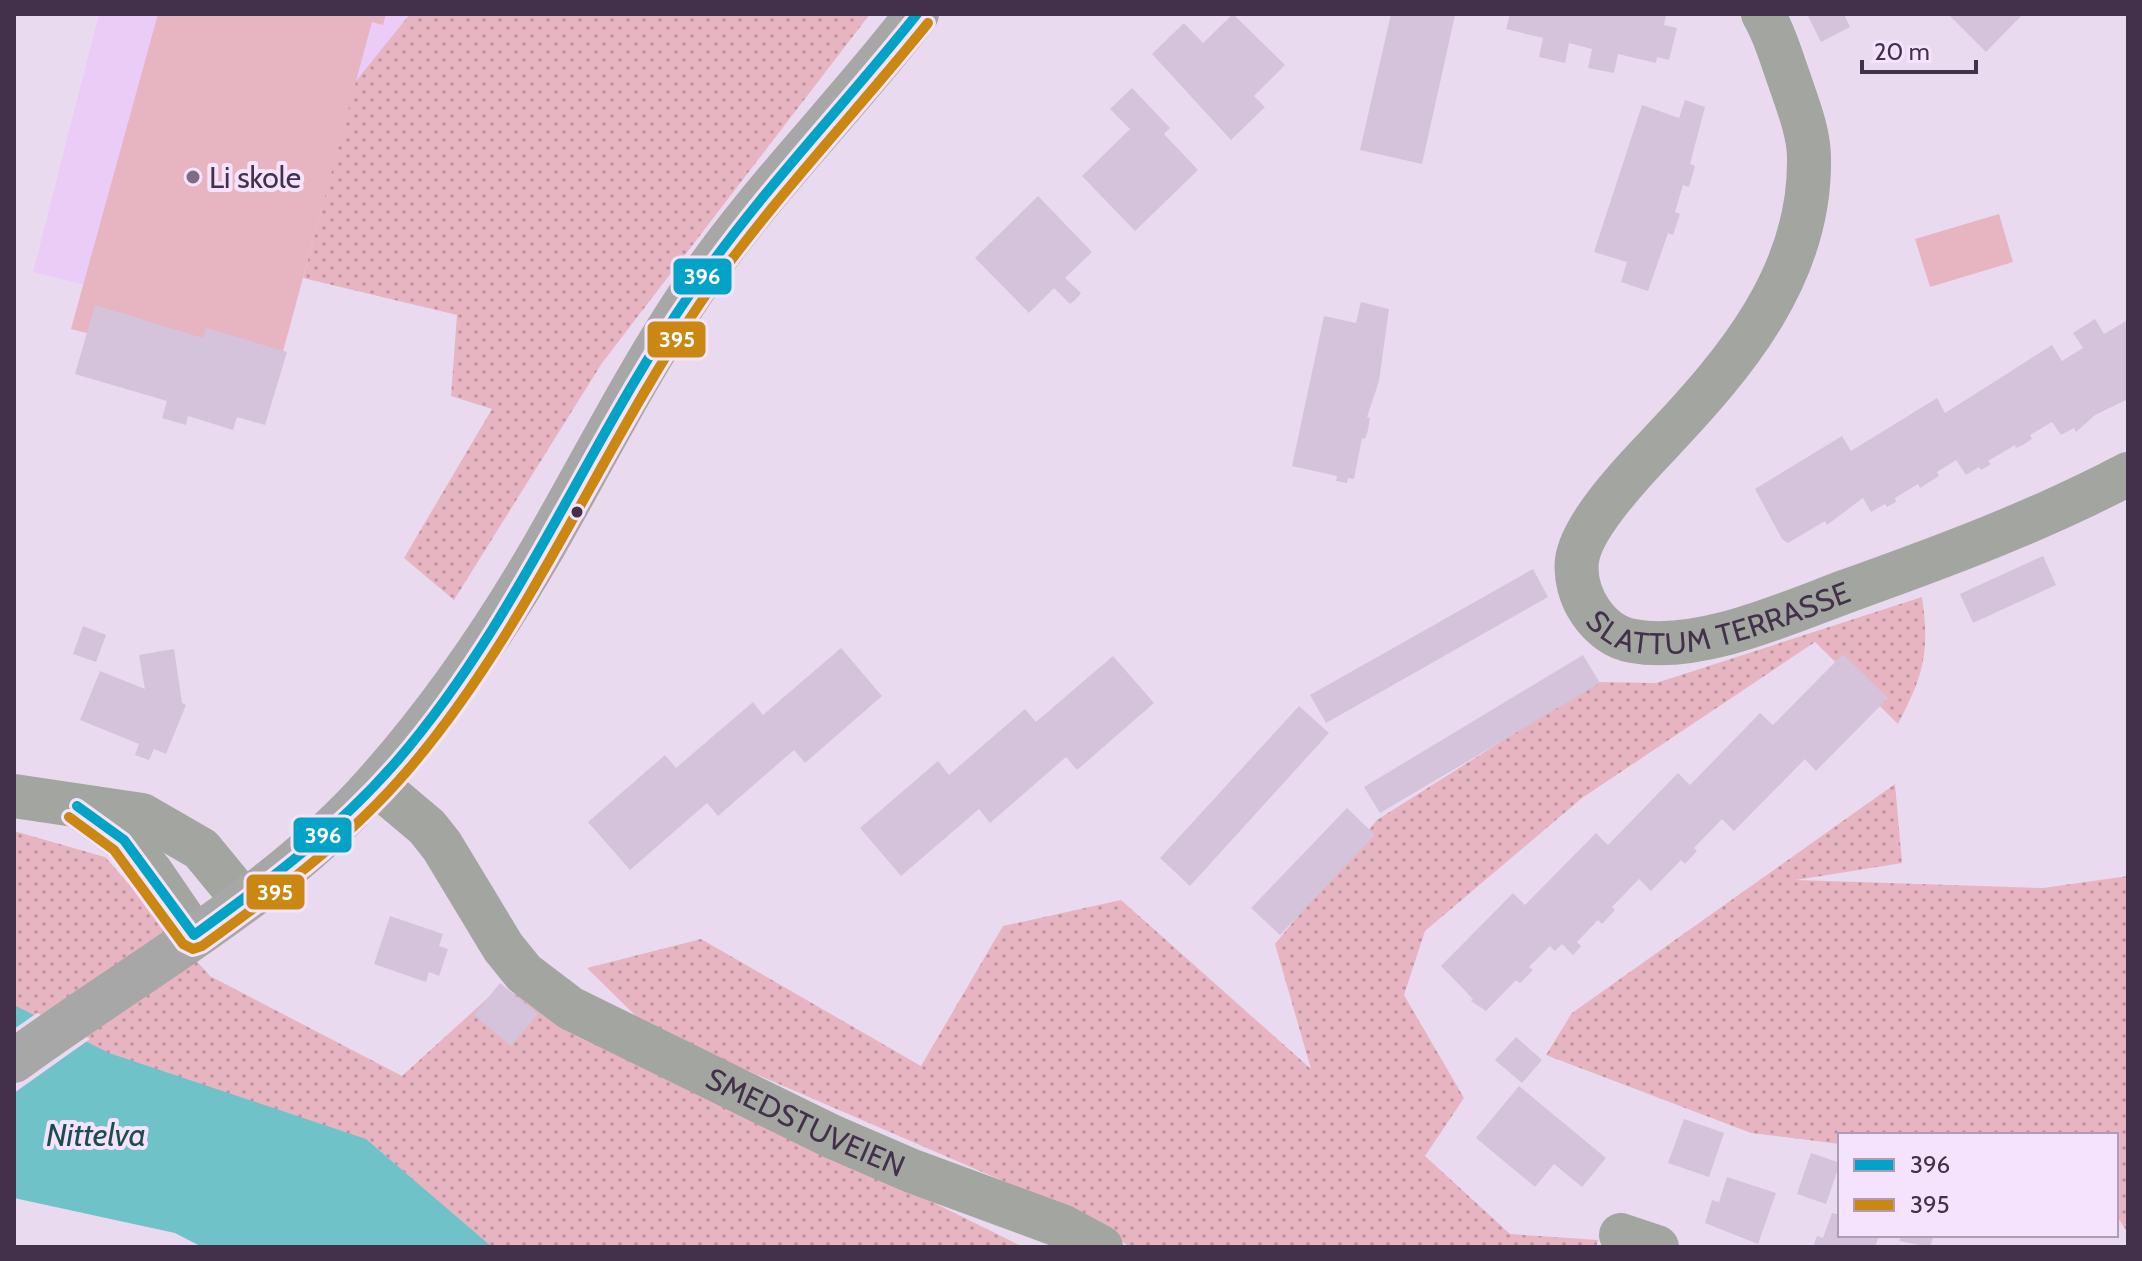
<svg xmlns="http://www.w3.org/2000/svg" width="2142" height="1261" viewBox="0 0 2142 1261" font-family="Cabin,sans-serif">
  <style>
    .built { fill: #eaccf6 }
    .grass { fill: url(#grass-dots) }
    .park { fill: #e7b5c1 }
    .water { fill: #70c2c9 }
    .pier { fill: #eadaf0 }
    .building { fill: #d4c3da }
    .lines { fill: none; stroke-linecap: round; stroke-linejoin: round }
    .minor { stroke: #a3a6a0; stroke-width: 44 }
    .major { stroke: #a8a7a7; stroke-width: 44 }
    .bus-1-casing { stroke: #f5e3fd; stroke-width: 16 }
    .bus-2-casing { stroke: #f5e3fd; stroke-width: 16 }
    .bus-1 { stroke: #03a3c7; stroke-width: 10 }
    .bus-2 { stroke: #ca8812; stroke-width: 10 }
    .poi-dot { fill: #7d6c84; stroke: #f5e3fd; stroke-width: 3 }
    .bus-dot { fill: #43304a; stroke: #f5e3fd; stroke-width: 3 }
    .labels { text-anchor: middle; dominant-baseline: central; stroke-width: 8; stroke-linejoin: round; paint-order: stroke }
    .poi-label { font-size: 30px; fill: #43304a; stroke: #f5e3fd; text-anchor: start }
    .street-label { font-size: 30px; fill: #43304a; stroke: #f5e3fd }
    .water-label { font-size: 32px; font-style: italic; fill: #194d4e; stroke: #f5e3fd }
    .line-badge { stroke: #f5e3fd; stroke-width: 3 }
    .badge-label { font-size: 22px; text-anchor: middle; font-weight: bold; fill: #fff }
  </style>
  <defs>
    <pattern id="grass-dots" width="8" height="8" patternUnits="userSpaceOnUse" patternTransform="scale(2)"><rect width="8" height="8" fill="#e7b5c1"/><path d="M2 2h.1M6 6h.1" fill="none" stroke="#bd949f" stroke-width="1.8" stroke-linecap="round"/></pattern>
  </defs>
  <rect width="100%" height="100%" fill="#eadaf0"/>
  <path class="built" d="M99 14H410L355 82 288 335 33 272Z"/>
  <path class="grass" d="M410 14H870L602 363 454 600 404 558 492 409 451 396 457 315 303 278 355 82Z
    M1922 597C1930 652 1924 674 1898 724L1815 642 1582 798 1425 931 1404 995 1464 1098 1425 1156 1510 1234 1598 1240 1596 1247H1130L1086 1217 647 1027 587 968 701 939 921 1066 1003 926 1121 900 1311 1069 1275 944 1377 820 1595 682 1656 683Z
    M1895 784 1902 863 1796 880 2043 888 2128 876V1233L2116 1215V1135H1840V1144L1751 1133 1546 1055 1572 1013Z
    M14 831 105 857 210 976 402 1076 500 987 1023 1247H358L14 1165Z"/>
  <path class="park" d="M158 14H386L383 25 372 22 275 381 71 329Z
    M1999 214 2013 262 1930 287 1915 239Z"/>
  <path class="water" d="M14 1005 109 1053 366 1139 492 1247H202L175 1233 14 1198Z"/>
  <path class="pier" d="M37 1013 90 1039 14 1093V1029Z"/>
  <path class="building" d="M1233 14 1285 65 1254 96 1265 107 1231 140 1152 54 1184 23 1203 43Z
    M1391 14 1455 15 1422 164 1360 150Z
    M1510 14H1666L1664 25 1677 28 1669 60 1657 57 1656 63 1618 54 1614 73 1588 68 1592 49 1569 43 1565 63 1539 57 1543 38 1506 29Z
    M1807 14H1844L1850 27 1821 42Z
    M1948 14H2023L1986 52Z
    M1132 88 1170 128 1164 134 1198 170 1135 231 1082 176 1130 129 1110 109Z
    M1685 100 1705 107 1690 164 1695 166 1689 187 1683 185 1675 212 1680 214 1673 235 1668 233 1648 291 1621 282 1627 262 1594 252 1642 105 1679 118Z
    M1038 196 1092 252 1065 278 1081 293 1076 299 1070 304 1054 288 1029 313 975 258Z
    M1361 302 1389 309 1379 381 1367 417 1370 418 1368 430 1365 439 1362 438 1354 479 1348 478 1347 483 1336 481 1337 476 1292 466 1324 316 1356 323Z
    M95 305 203 338 206 328 287 352 265 425 237 417 233 430 188 416 186 425 162 418 167 401 75 374Z
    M2095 319 2104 334 2128 320 2126 400 2095 415 2076 432 2074 428 2061 435 2052 422 2030 435 2032 439 2023 445 2016 448 2015 445 1988 461 1991 464 1981 470 1979 467 1966 475 1956 460 1937 472 1939 476 1920 488 1918 484 1895 498 1896 502 1887 507 1885 504 1871 512 1863 498 1827 525 1825 521 1788 543 1782 539 1755 489 1842 436 1851 451 1937 398 1945 413 2052 345 2062 361 2083 348 2073 333Z
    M2043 556 2056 585 1973 623 1960 594Z
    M1533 569 1548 597 1326 723 1310 695Z
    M83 626 106 635 96 662 73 654Z
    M841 648 882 696 805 763 794 750 718 816 707 803 630 870 588 822 665 755 676 768 753 702 763 715Z
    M174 649 182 703 186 705 166 754 154 749 149 760 135 755 139 744 80 720 100 671 145 689 139 655Z
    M1843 654 1888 698 1816 771 1805 759 1734 831 1722 819 1694 848 1697 851 1685 864 1681 860 1651 891 1639 879 1612 907 1615 910 1602 924 1598 920 1577 942 1581 946 1573 955 1562 944 1555 951 1550 946 1529 967 1533 970 1520 983 1516 980 1486 1011 1471 1001 1473 999 1441 966 1513 893 1525 905 1596 833 1608 845 1678 773 1690 785 1760 713 1773 725Z
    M1583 655 1600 683 1380 813 1364 787Z
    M1113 656 1154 703 1077 770 1066 757 990 823 979 809 901 876 860 828 938 761 949 775 1025 709 1036 722Z
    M1299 706 1329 733 1190 886 1160 858Z
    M1347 808 1375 835 1280 935 1251 908Z
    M390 916 443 934 439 946 448 949 439 976 429 972 426 982 374 964Z
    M500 983 538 1014 511 1046 474 1015Z
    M1516 1037 1542 1060 1522 1083 1495 1060Z
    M1519 1086 1606 1158 1582 1187 1554 1164 1535 1187 1476 1138Z
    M1684 1119 1724 1133 1709 1177 1668 1163Z
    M1811 1153 1840 1163 1826 1204 1797 1194Z
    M1727 1177 1776 1193 1758 1244 1705 1223 1712 1200 1719 1202Z
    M1832 1213 1840 1215V1235H1879L1875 1247H1813L1817 1236 1823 1238Z
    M1901 1235H1934L1930 1247 1899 1241Z"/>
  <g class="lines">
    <g class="minor">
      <path id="s1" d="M1763 14C1775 34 1781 57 1789 79 1797 103 1809 132 1809 158 1811 274 1736 363 1661 442 1636 468 1582 524 1577 560 1573 595 1598 635 1633 641 1699 653 1785 614 1847 591 1942 557 2039 521 2128 474"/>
      <path id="s2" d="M376 784 427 827 442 846 503 947 524 973 570 1008 833 1137 912 1171 1064 1227 1101 1247"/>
      <path d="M14 796 142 815 201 849 243 900"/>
      <path d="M79 807 124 840 151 872 194 935"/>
      <path d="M1621 1235 1657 1247"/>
    </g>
    <path class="major" d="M14 1061C135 972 276 897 376 783 440 711 495 631 543 548 592 463 636 375 691 293 758 193 844 109 917 14"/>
    <defs>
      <path id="bus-1" d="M77 806 124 840 194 935C266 883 337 830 396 762 519 620 586 444 692 291 759 193 843 107 917 14"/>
      <path id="bus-2" d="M69 817 114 850 183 944 193 949 202 946C276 893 349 839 408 770 530 627 598 453 703 299 770 202 854 115 928 23"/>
    </defs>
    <use href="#bus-1" class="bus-1-casing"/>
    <use href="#bus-2" class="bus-2-casing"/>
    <use href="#bus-1" class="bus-1"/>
    <use href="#bus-2" class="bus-2"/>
  </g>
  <circle class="poi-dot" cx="193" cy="177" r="8"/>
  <circle class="bus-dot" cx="577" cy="512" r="7"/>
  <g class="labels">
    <g class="poi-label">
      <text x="209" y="177">Li skole</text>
    </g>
    <g class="street-label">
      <text stroke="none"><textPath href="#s1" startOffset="822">SLATTUM TERRASSE</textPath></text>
      <text stroke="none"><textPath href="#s2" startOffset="562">SMEDSTUVEIEN</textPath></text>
    </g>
    <g class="water-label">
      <text x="96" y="1134">Nittelva</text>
    </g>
  </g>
  <g class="line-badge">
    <rect x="672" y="257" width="61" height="39" rx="8" fill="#03a3c7"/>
    <rect x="646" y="320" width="61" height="39" rx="8" fill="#ca8812"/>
    <rect x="292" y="816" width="61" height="38" rx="8" fill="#03a3c7"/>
    <rect x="245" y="873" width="61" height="38" rx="8" fill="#ca8812"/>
  </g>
  <g class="badge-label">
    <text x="702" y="284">396</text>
    <text x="677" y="347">395</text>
    <text x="323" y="843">396</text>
    <text x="275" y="900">395</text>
  </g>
  <rect width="2142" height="1261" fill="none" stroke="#43304a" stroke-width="32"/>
  <rect x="1838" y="1133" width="280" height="104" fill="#f5e3fd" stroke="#ae9bb5" stroke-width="2"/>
  <rect x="1854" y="1159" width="40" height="12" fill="#03a3c7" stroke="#ae9bb5" stroke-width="2"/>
  <text x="1910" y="1173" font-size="24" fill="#43304a">396</text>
  <rect x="1854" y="1199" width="40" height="12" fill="#ca8812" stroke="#ae9bb5" stroke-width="2"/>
  <text x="1910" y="1213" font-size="24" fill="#43304a">395</text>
  <path d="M1862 60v12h114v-12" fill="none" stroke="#43304a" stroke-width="4"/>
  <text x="1874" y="60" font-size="24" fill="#43304a" stroke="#f5e3fd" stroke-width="6" paint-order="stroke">20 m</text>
</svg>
